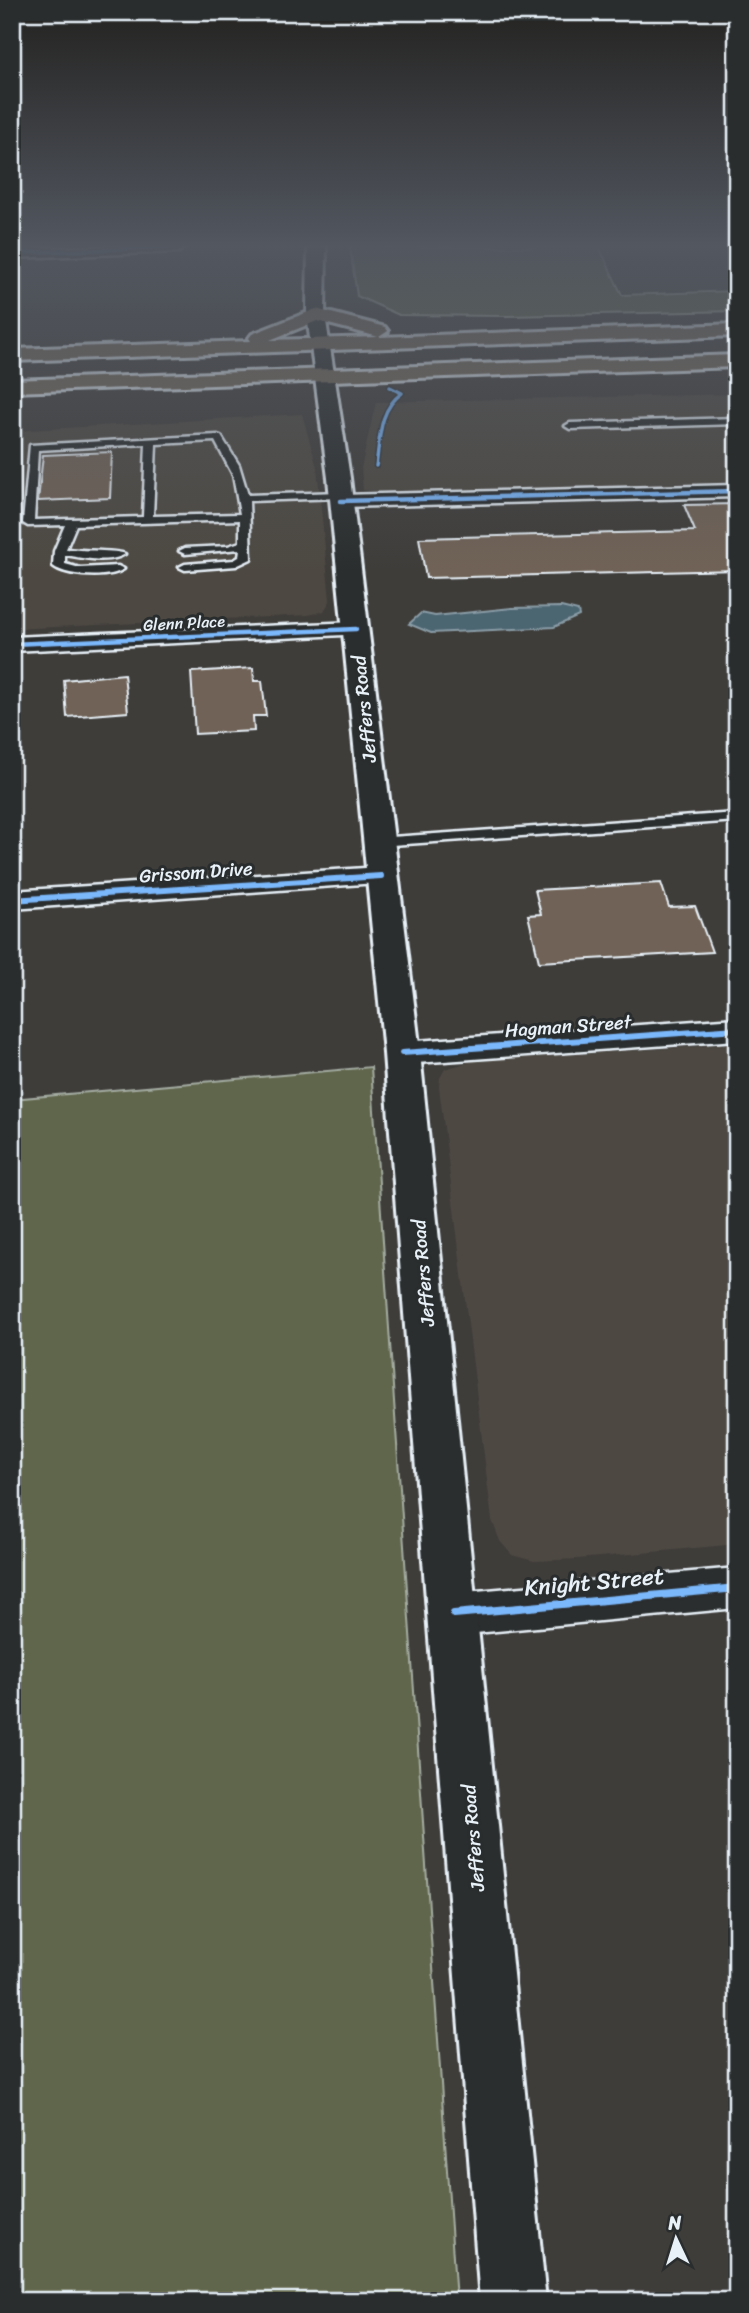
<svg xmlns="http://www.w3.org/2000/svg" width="749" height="2313" viewBox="0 0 749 2313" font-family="Sriracha,sans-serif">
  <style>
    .built { fill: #4e4843 }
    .green { fill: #60664c; stroke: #a4aca2; stroke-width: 2 }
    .water { fill: #4c6571; stroke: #8a9da7; stroke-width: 2 }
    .building { fill: #706257; stroke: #e8f1f8; stroke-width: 2 }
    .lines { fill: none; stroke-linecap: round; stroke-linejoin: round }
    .lane-casing { stroke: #e8f1f8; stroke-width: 5 }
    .street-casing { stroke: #e8f1f8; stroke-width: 5 }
    .secondary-casing { stroke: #e8f1f8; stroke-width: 6 }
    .primary-casing { stroke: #e8f1f8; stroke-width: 6 }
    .lane { fill: #2a2d2e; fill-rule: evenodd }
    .street { fill: #2a2d2e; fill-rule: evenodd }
    .secondary { fill: #2a2d2e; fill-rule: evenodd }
    .primary { fill: #746a5a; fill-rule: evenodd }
    .cycleway-far3-casing { stroke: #2a2d2e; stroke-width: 6 }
    .cycleway-far2-casing { stroke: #2a2d2e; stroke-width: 7 }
    .cycleway-far1-casing { stroke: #2a2d2e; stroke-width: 10 }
    .cycleway-casing { stroke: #2a2d2e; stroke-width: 12 }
    .cycleway-far3 { stroke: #7ab7fb; stroke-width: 3.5 }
    .cycleway-far2 { stroke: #7ab7fb; stroke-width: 4.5 }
    .cycleway-far1 { stroke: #7ab7fb; stroke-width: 6 }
    .cycleway { stroke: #7ab7fb; stroke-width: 8 }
    .labels { text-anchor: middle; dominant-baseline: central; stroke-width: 6; stroke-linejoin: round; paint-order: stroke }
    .far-street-label { font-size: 16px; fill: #e8f1f8; stroke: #2a2d2e }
    .street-label { font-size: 19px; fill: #e8f1f8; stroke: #2a2d2e }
    .near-street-label { font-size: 23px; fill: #e8f1f8; stroke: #2a2d2e }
  </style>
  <rect width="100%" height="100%" fill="#3f3d3a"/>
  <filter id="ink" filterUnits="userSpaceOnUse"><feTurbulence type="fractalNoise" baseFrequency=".0143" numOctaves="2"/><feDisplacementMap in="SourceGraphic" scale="14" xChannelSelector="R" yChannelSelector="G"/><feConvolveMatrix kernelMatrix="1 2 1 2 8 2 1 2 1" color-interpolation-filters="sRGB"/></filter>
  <g filter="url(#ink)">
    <path class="built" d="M737 394V483L388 493 363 490 361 468 376 402Z
      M302 414 317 467 330 601 324 611 308 615 12 629 13 431Z
      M737 1044V1544L577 1559 534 1561 512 1555 500 1541 492 1520 439 1086 440 1078 445 1069 473 1061Z"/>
    <path class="green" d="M599 247 622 295 737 291V311L507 316 399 315 357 296 350 247Z
      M371 1067 456 2301H12V1099Z"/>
    <path class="water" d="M561 607 578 611 579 616 554 627 431 633 409 624 421 613 435 616 512 608Z"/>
    <path class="building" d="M112 452 110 498 38 501 43 455Z
      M737 504V570L426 578 419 538 695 531 684 505Z
      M253 668 254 681H262L266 716H253L254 731 195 734 191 672Z
      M124 674 128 712 67 717 64 680Z
      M661 883 669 907 695 906 712 952 539 962 528 915 541 914 535 890Z"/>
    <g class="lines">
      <defs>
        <path id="lane" d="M737 418V424L570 429 565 426 570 423Z
          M218 435 221 436 239 465 248 495 341 492 346 495 341 498 249 501 251 559 236 566 185 570 179 567 185 564 234 560 239 557 240 549 185 554 179 551 185 548 228 546 240 542V520L76 525 66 549C80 551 118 550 125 554 110 564 82 558 65 555V564L80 568 118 566 124 569C110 579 67 577 53 566L54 551 65 525 28 526 23 523 30 445ZM215 441 233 475 240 514 153 516 156 444ZM146 444 143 517 34 520 38 450Z
          M737 813V821L377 846 370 842 377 838Z"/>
        <path id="street" d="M186 247 179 252 12 258V248Z
          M737 485V497L341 507 334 505 331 501 334 497 341 495Z
          M356 622 364 624 368 629 364 634 12 651V637Z
          M381 867 391 870 395 876 391 882 12 909V891Z
          M737 1018V1040L402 1064 390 1061 386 1053 390 1045 402 1042Z
          M737 1568V1608L454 1635 438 1629 432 1614 438 1599 454 1593Z"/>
        <path id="secondary" d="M308 247H326L325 315 350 478 420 1053 546 2301H480L384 1053 328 478 307 315Z"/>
        <path id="primary" d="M316 309 385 327 388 331 379 337 737 324V336L12 361V349L251 341 249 338 252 334ZM317 321 371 335 378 337 270 340Z
          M737 355V367L12 392V380Z"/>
      </defs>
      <use href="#lane" class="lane-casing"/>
      <use href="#street" class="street-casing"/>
      <use href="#secondary" class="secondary-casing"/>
      <use href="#primary" class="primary-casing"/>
      <use href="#lane" class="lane"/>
      <use href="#street" class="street"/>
      <use href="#secondary" class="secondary"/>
      <use href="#primary" class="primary"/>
      <defs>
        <path id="cycleway-far3" d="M12 253 179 247
          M376 466C380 440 378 410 402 393L390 387"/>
        <path id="cycleway-far2" d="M341 501 737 491
          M12 644 356 629"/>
        <path id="cycleway-far1" d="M12 900 381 876
          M402 1053 737 1029"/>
        <path id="cycleway" d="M454 1614 737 1588"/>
      </defs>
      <use href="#cycleway-far3" class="cycleway-far3-casing"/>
      <use href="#cycleway-far2" class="cycleway-far2-casing"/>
      <use href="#cycleway-far1" class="cycleway-far1-casing"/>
      <use href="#cycleway" class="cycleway-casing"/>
      <use href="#cycleway-far3" class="cycleway-far3"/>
      <use href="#cycleway-far2" class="cycleway-far2"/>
      <use href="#cycleway-far1" class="cycleway-far1"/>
      <use href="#cycleway" class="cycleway"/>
    </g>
  </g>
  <linearGradient id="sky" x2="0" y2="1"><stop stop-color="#232220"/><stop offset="0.43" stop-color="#525760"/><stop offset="1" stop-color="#525760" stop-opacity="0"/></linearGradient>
  <rect width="749" height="571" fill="url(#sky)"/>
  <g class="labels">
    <g class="far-street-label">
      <text transform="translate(184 623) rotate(-3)">Glenn Place</text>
    </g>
    <g class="street-label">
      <text transform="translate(364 709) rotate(-96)">Jeffers Road</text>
      <text transform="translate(196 872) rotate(-4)">Grissom Drive</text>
      <text transform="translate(568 1026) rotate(-4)">Hagman Street</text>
      <text transform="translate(423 1273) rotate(-95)">Jeffers Road</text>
      <text transform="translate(473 1838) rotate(-95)">Jeffers Road</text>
    </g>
    <g class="near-street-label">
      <text transform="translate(594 1582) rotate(-5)">Knight Street</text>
    </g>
  </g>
  <rect width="749" height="2313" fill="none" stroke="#2a2d2e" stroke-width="42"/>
  <rect x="21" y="21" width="707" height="2271" fill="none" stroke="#e8f1f8" stroke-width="2.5" filter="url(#ink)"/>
  <g transform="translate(676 2239) rotate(356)" stroke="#2a2d2e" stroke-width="5" paint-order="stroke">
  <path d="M0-5L12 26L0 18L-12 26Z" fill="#e8f1f8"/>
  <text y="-10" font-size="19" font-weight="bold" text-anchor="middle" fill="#e8f1f8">N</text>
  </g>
</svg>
